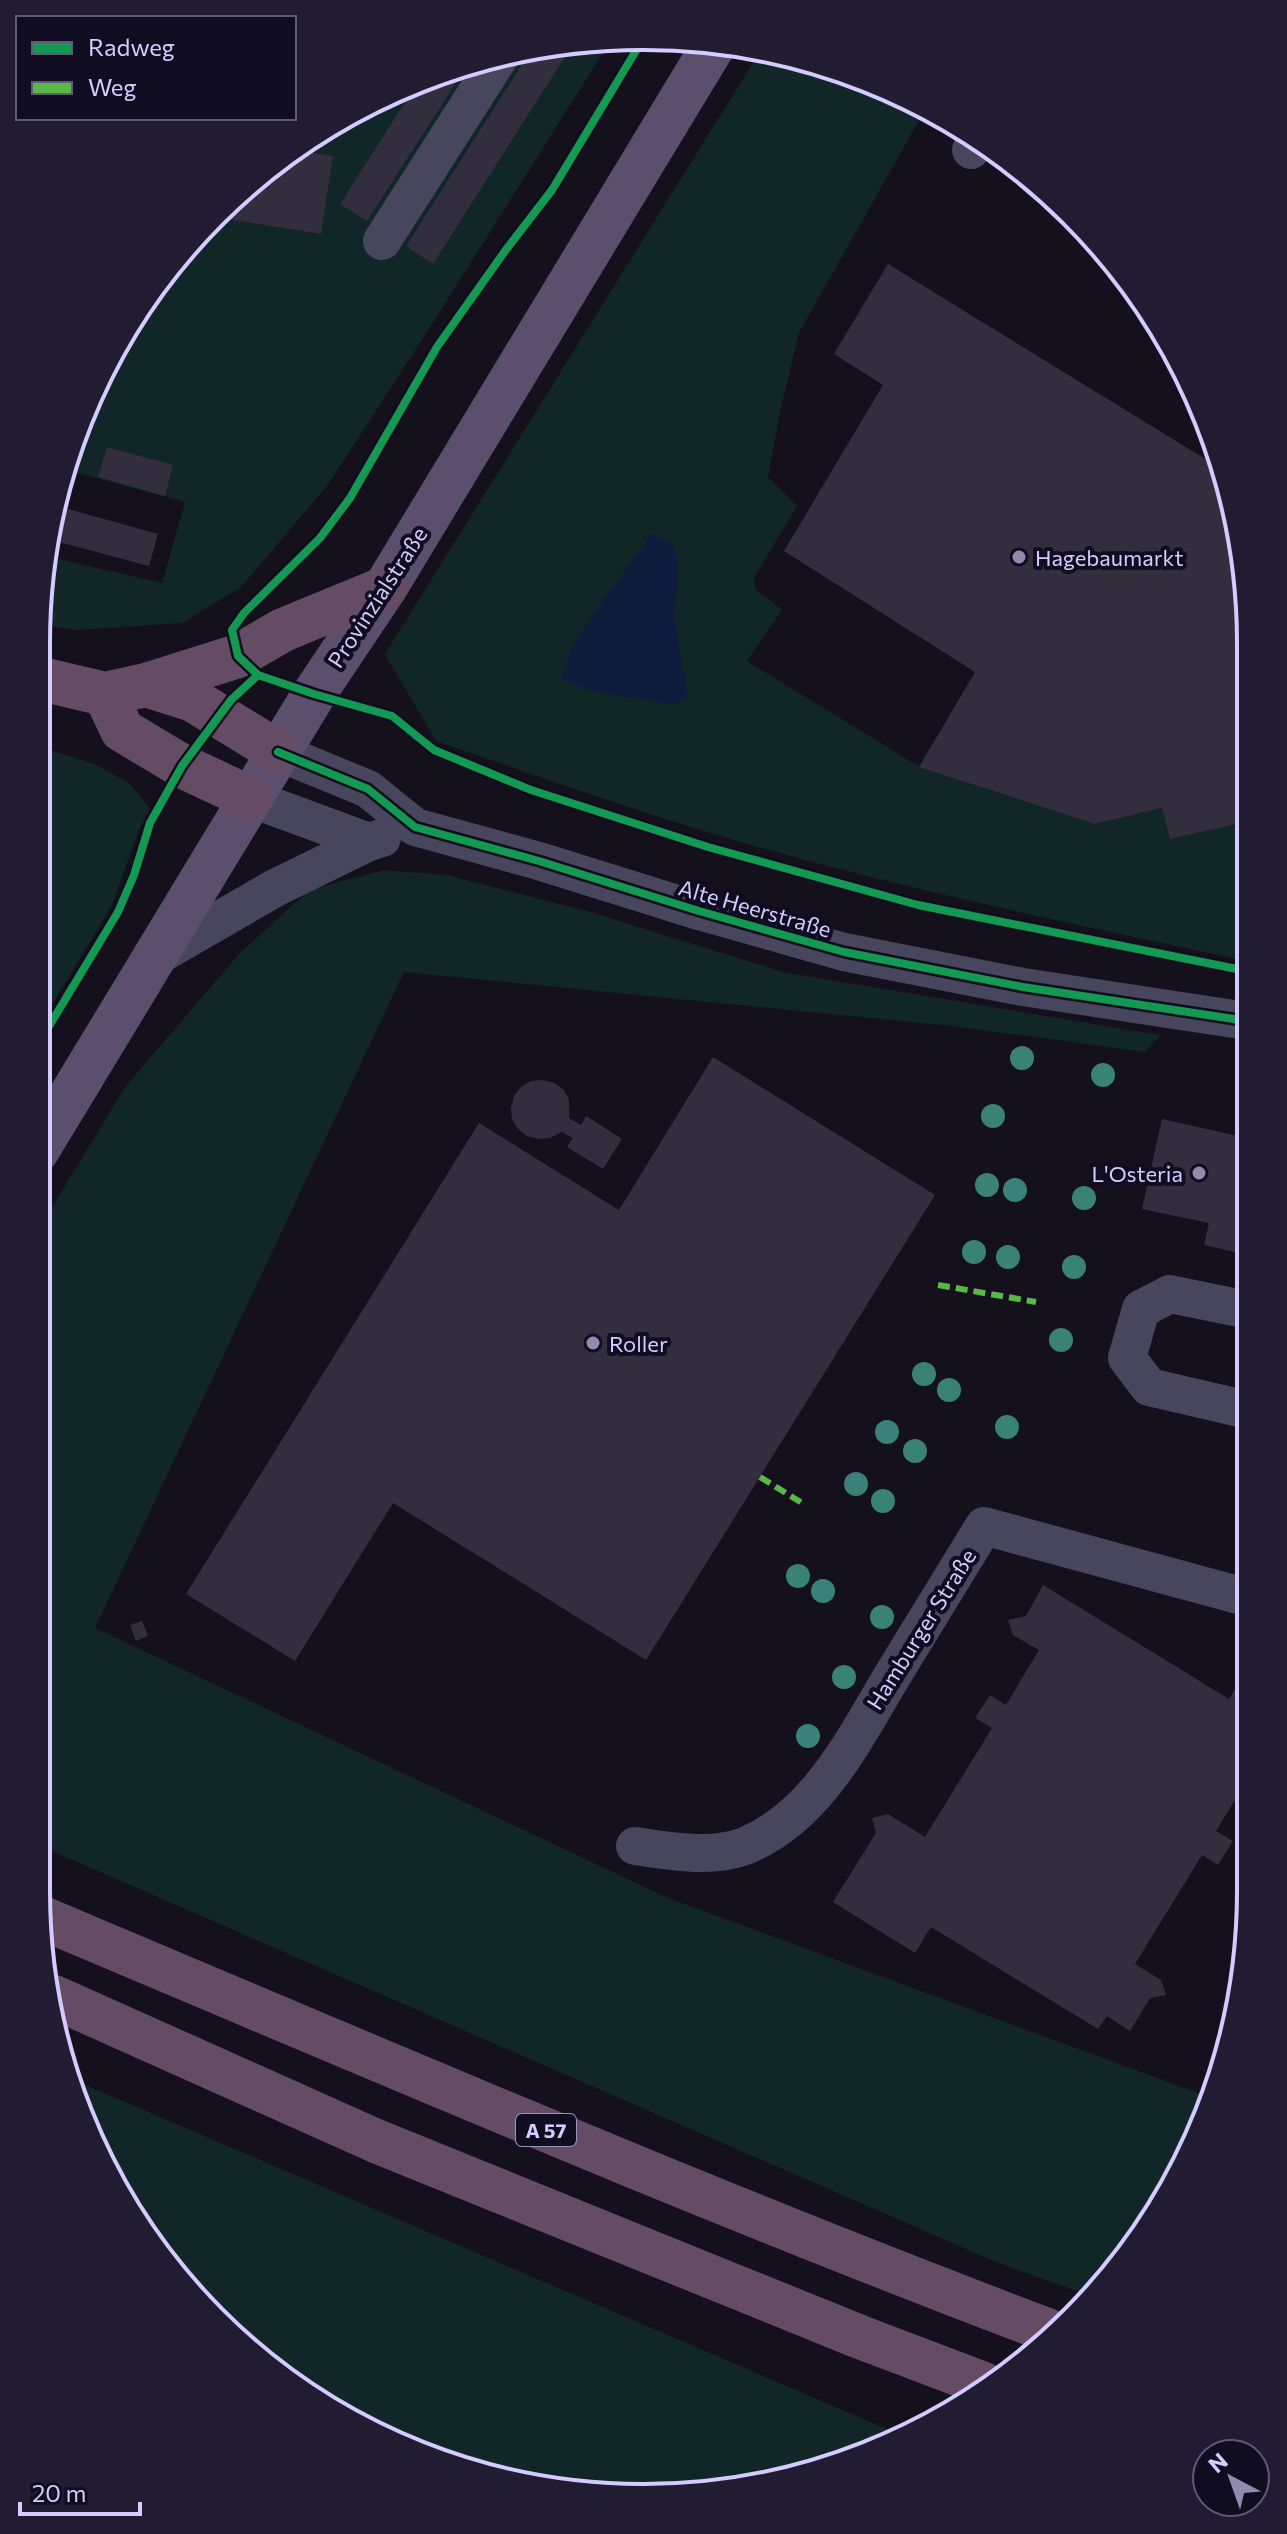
<svg xmlns="http://www.w3.org/2000/svg" width="1287" height="2534" viewBox="0 0 1287 2534" font-family="Commissioner,sans-serif">
  <style>
    .green { fill: #112627; fill-rule: evenodd }
    .water { fill: #0d1c3d }
    .building { fill: #322e3e }
    .lines { fill: none; stroke-linecap: round; stroke-linejoin: round }
    .minor { stroke: #48465c; stroke-width: 38 }
    .major { stroke: #5c4f6e; stroke-width: 44 }
    .highway { stroke: #644c64; stroke-width: 44 }
    .quiet { stroke: #58b947; stroke-width: 6; stroke-dasharray: 12 6; stroke-linecap: butt }
    .cycleway-casing { stroke: #110d20; stroke-width: 13 }
    .cycleway { stroke: #139951; stroke-width: 8 }
    .tree { fill: #3a8177 }
    .poi-dot { fill: #918baf; stroke: #110d20; stroke-width: 3 }
    .labels { text-anchor: middle; dominant-baseline: central; stroke-width: 8; stroke-linejoin: round; paint-order: stroke }
    .shield { fill: #110d20; stroke: #9a93bb; stroke-width: 2 }
    .shield-label { font-size: 20px; font-weight: bold; fill: #d4ccfe }
    .poi-label { font-size: 22px; fill: #d4ccfe; stroke: #110d20; text-anchor: start }
    .street-label { font-size: 22px; fill: #d4ccfe; stroke: #110d20 }
    .rim { fill: none; stroke: #d4ccfe; stroke-width: 4 }
  </style>
  <rect width="100%" height="100%" fill="#14111c"/>
  <path class="green" d="M611 40 427 332 327 486 241 587 182 623 76 630 37 624V604L45 556 162 583 185 502 63 469 98 375 161 274 243 187 339 118 448 68 564 41Z
    M761 50 800 57 912 98 926 108 799 333 780 412 768 477 797 506 754 578 755 589 782 610 747 661 920 767 1095 824 1162 808 1236 824 1244 855H1247V961C1087 927 927 894 769 850 657 819 546 779 436 741L385 654ZM678 563 674 618 687 698 672 704 594 691 563 679 570 652 597 609Z
    M37 746 95 764 129 783 152 811 140 827 112 905 37 1030V959L48 941 37 934Z
    M384 870 447 875 587 911 783 972 1160 1035 1145 1052 952 1026 404 972 95 1628 668 1898 1212 2098 1189 2159 1091 2296 996 2262 36 1844 37 1232 125 1087 239 954 309 890Z
    M67 2077 903 2436 896 2440 723 2493 525 2486 339 2416 243 2347 162 2261 68 2086Z"/>
  <path class="water" d="M652 534 672 544 678 563 674 618 688 698 672 704 594 691 562 679 570 652 597 609Z"/>
  <path class="building" d="M564 41H575L433 264 406 246 532 49Z
    M468 64 367 221 340 204 418 82 448 68Z
    M295 150 333 156 321 234 215 217 243 187Z
    M888 264 1220 468 1246 564 1247 860 1236 824 1170 839 1162 808 1095 824 919 767 975 672 784 551 883 385 834 354Z
    M107 447 173 465 165 496 98 477Z
    M54 505 158 534 149 566 48 539Z
    M713 1057 935 1195 646 1660 393 1503 295 1661 186 1594 479 1123 619 1210Z
    M543 1080 554 1083 564 1090 569 1100V1118L581 1125 586 1116 622 1139 603 1169 567 1147 573 1138 562 1132 550 1138 539 1139 527 1136 518 1129 512 1119 511 1108 514 1096 521 1087 531 1081Z
    M1162 1119 1247 1138 1248 1255 1204 1245 1209 1223 1142 1209Z
    M1043 1585 1229 1699 1246 1671H1249V1777L1216 1831 1233 1841 1218 1865 1202 1855 1135 1964 1161 1980 1166 1995 1150 1998 1130 2031 1107 2016 1098 2029 931 1927 915 1953 833 1902 876 1833 872 1818 888 1814 925 1837 992 1728 975 1718 990 1695 1006 1705 1039 1650 1013 1635 1008 1620 1026 1616Z
    M142 1621 148 1636 136 1641 130 1625Z"/>
  <g class="lines">
    <path class="minor" d="M971 150 975 140
      M382 241 500 56
      M278 752 368 789 415 827 539 861 699 911 844 952 1023 987 1247 1021
      M250 798 369 842 382 838
      M152 959 275 888 369 842
      M1248 1310 1170 1294 1141 1309 1127 1358 1149 1387 1248 1410
      M635 1846C670 1851 711 1859 745 1846 820 1815 857 1733 897 1668 926 1621 955 1574 984 1526L1249 1598"/>
    <path class="major" d="M37 1151 314 694 385 588 715 43"/>
    <path class="highway" d="M37 678 105 694 146 685 193 700 278 752
      M146 685 238 656 283 630 385 588
      M105 694 122 730 182 766 250 798
      M40 1917C377 2059 713 2204 1055 2333
      M54 1997 376 2141 860 2337 984 2384"/>
    <path class="quiet" d="M938 1285 1036 1302
      M760 1477 802 1503"/>
    <defs>
      <path id="cycleway" d="M643 39 552 190 505 251 437 347 350 498 320 538 244 613 232 630 238 656 258 675 314 694 392 716 434 750 531 790 708 847 918 905 1247 971
        M278 752 368 789 415 827 539 861 699 911 844 952 1023 987 1247 1021
        M37 1046 118 912 134 875 150 823 182 766 231 700 258 675"/>
    </defs>
    <use href="#cycleway" class="cycleway-casing"/>
    <use href="#cycleway" class="cycleway"/>
  </g>
  <g class="tree">
    <circle cx="1022" cy="1058" r="12"/>
    <circle cx="1103" cy="1075" r="12"/>
    <circle cx="993" cy="1116" r="12"/>
    <circle cx="987" cy="1185" r="12"/>
    <circle cx="1015" cy="1190" r="12"/>
    <circle cx="1084" cy="1198" r="12"/>
    <circle cx="974" cy="1252" r="12"/>
    <circle cx="1008" cy="1257" r="12"/>
    <circle cx="1074" cy="1267" r="12"/>
    <circle cx="1061" cy="1340" r="12"/>
    <circle cx="924" cy="1374" r="12"/>
    <circle cx="949" cy="1390" r="12"/>
    <circle cx="1007" cy="1427" r="12"/>
    <circle cx="887" cy="1432" r="12"/>
    <circle cx="915" cy="1451" r="12"/>
    <circle cx="856" cy="1484" r="12"/>
    <circle cx="883" cy="1501" r="12"/>
    <circle cx="798" cy="1576" r="12"/>
    <circle cx="823" cy="1591" r="12"/>
    <circle cx="882" cy="1617" r="12"/>
    <circle cx="844" cy="1677" r="12"/>
    <circle cx="808" cy="1736" r="12"/>
  </g>
  <g class="poi-dot">
    <circle cx="1019" cy="557" r="8"/>
    <circle cx="1199" cy="1173" r="8"/>
    <circle cx="593" cy="1343" r="8"/>
  </g>
  <g class="labels">
    <rect class="shield" x="516" y="2114" width="60" height="32" rx="6"/>
    <g class="shield-label">
      <text x="546" y="2130">A 57</text>
    </g>
    <g class="poi-label">
      <text x="1035" y="557">Hagebaumarkt</text>
      <text x="1183" y="1173" text-anchor="end">L'Osteria</text>
      <text x="609" y="1343">Roller</text>
    </g>
    <g class="street-label">
      <text transform="translate(377 597) rotate(-57)">Provinzialstraße</text>
      <text transform="translate(755 908) rotate(16)">Alte Heerstraße</text>
      <text transform="translate(921 1629) rotate(-58)">Hamburger Straße</text>
    </g>
  </g>
  <path d="M0 0H1287V2534H0ZM643 50H644A593 593 0 0 1 1237 643V1891A593 593 0 0 1 644 2484H643A593 593 0 0 1 50 1891V643A593 593 0 0 1 643 50Z" fill="#211c32" fill-rule="evenodd"/>
  <path class="rim" d="M643 50H644A593 593 0 0 1 1237 643V1891A593 593 0 0 1 644 2484H643A593 593 0 0 1 50 1891V643A593 593 0 0 1 643 50Z"/>
  <rect x="16" y="16" width="280" height="104" fill="#110d20" stroke="#5f5979" stroke-width="2"/>
  <rect x="32" y="42" width="40" height="12" fill="#139951" stroke="#5f5979" stroke-width="2"/>
  <text x="88" y="56" font-size="24" fill="#d4ccfe">Radweg</text>
  <rect x="32" y="82" width="40" height="12" fill="#58b947" stroke="#5f5979" stroke-width="2"/>
  <text x="88" y="96" font-size="24" fill="#d4ccfe">Weg</text>
  <g transform="translate(1231 2478) rotate(319)"><circle r="38" fill="#110d20" stroke="#5f5979" stroke-width="2"/>
  <path d="M0-6L14 30L0 20L-14 30Z" fill="#918baf"/>
  <text y="-12" font-size="22" font-weight="bold" text-anchor="middle" fill="#d4ccfe">N</text>
  </g>
  <path d="M20 2502v12h120v-12" fill="none" stroke="#d4ccfe" stroke-width="4"/>
  <text x="32" y="2502" font-size="24" fill="#d4ccfe" stroke="#110d20" stroke-width="6" paint-order="stroke">20 m</text>
</svg>
